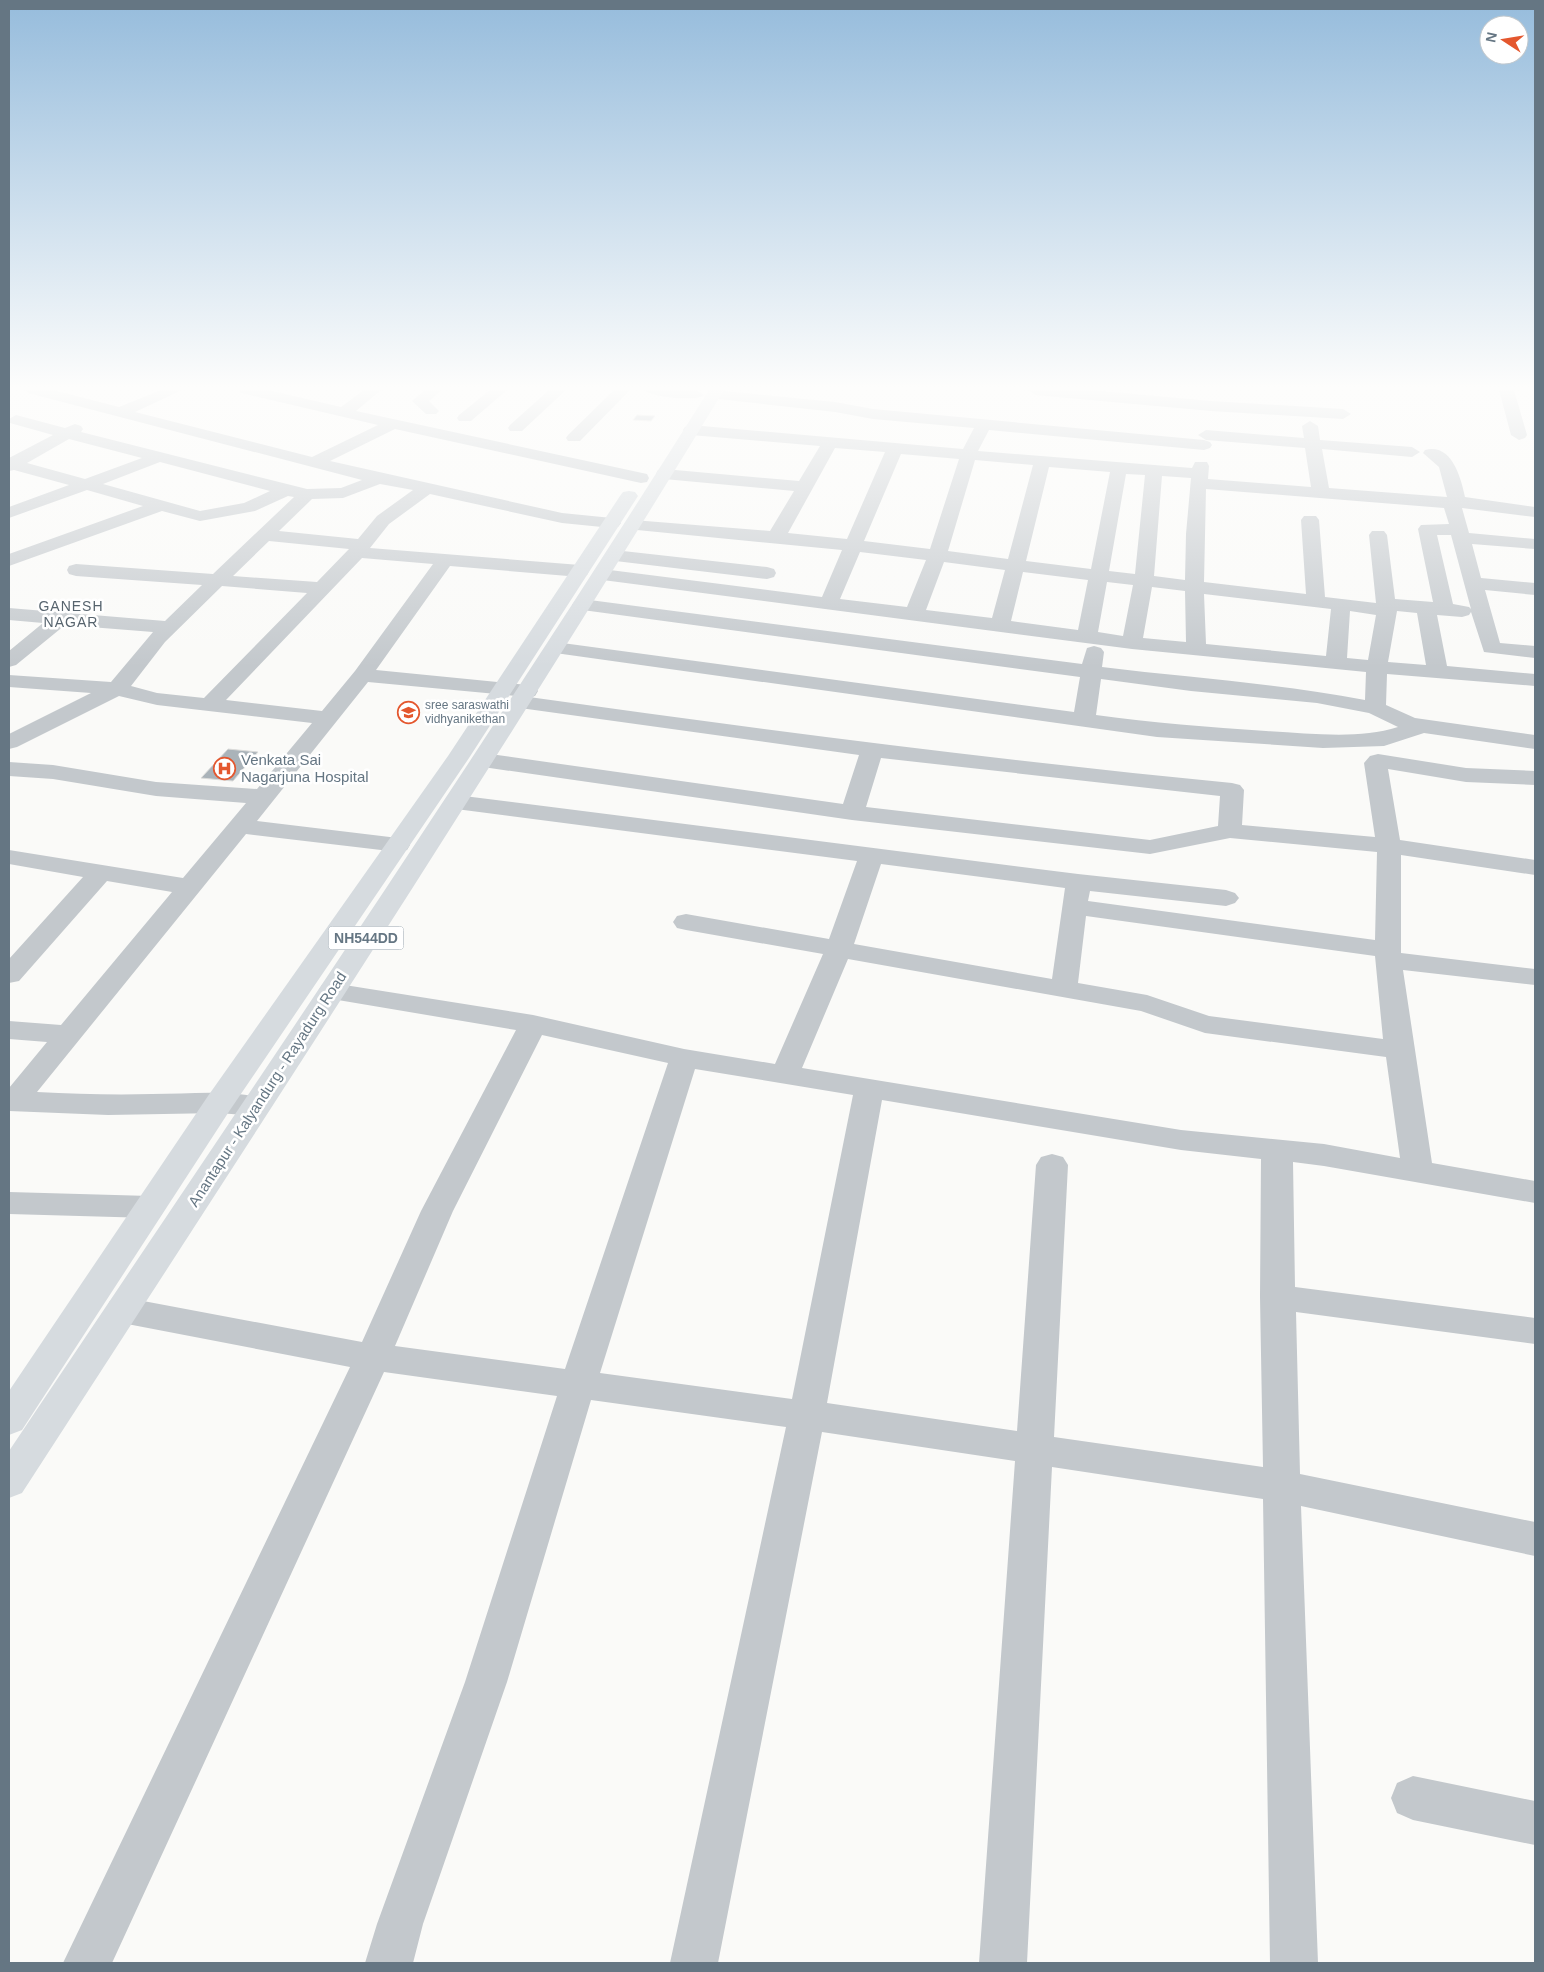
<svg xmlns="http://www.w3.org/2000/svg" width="1544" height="1972" viewBox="0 0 1544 1972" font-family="Helvetica,sans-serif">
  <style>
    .building { fill: #aab3b9; stroke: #dcdcda }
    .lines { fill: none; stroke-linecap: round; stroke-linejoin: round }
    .minor { fill: #c3c8cc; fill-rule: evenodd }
    .highway { fill: #d6dbdf; fill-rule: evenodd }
    .labels { text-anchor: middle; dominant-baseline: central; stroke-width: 5; stroke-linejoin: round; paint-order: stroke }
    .far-poi-label { font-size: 12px; fill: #657683; stroke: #fff; text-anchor: start }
    .far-neighbourhood-label { font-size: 14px; letter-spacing: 1px; fill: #57646e; stroke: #fff }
    .shield { fill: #fff; stroke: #939fa8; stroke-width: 1 }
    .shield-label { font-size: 14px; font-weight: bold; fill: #657683 }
    .poi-label { font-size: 15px; fill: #657683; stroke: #fff; text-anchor: start }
    .street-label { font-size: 15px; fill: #657683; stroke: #fff }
  </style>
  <rect width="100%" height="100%" fill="#fafaf8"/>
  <path class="building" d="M637 415 655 416 651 421 633 420Z
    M228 749 258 752 233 781 201 778Z"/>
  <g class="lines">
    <path class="minor" d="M26 390H53L119 407 161 390H182L135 412 312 457 378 425 241 393 239 390H268L341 407 364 390H381L356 411 647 474 649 478 647 482 641 483 395 429 330 461 562 513 612 518 618 519 621 523 618 527 612 528 562 523 430 494 389 524 370 548 580 565 587 567 589 571 587 575 580 577 450 566 376 670 527 685 535 686 538 691 535 696 529 697C763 730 997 760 1232 783L1240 785 1244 790 1242 825 1375 837 1364 763 1370 756 1378 754 1466 768 1535 771V785L1466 782 1388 769 1400 840 1535 860V875L1401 855V953L1535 969V985L1403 970 1432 1163 1535 1181V1203L1324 1166 1293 1162 1295 1287 1535 1318V1344L1296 1312 1300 1474 1535 1522V1556L1301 1506 1318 1963H1270L1263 1499 1052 1467 1027 1963H979L1015 1461 822 1432 718 1963H670L786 1427 591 1400 507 1682 423 1924 413 1963H365L377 1924 465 1682 557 1396 384 1372 112 1963H63L350 1367 122 1323 110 1319 105 1310 110 1301 122 1297 362 1342 421 1211 516 1030 332 999 322 997 318 991 322 985 332 983 533 1015 684 1049 775 1064 823 954 686 930 677 928 673 922 677 916 686 914 829 939 857 861 456 809 448 807 444 802 448 797 456 795 1078 874 1226 890 1235 893 1239 898 1235 903 1226 906 1090 891 1088 901 1375 940 1377 852 1230 838 1150 854 852 820 483 767 475 765 472 760 475 755 483 753 843 804 859 755 520 708 512 707 509 702 517 696 368 682 257 821 398 838 407 840 410 845 407 850 398 852 246 834 37 1092C76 1094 114 1095 152 1094 190 1094 230 1089 267 1099L271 1106 267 1113 256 1116 219 1113 108 1115 9 1111V1088L47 1042 9 1039V1021L61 1025 172 892 107 881 19 981 9 983V959L83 877 9 864V850L183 878 246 803 156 796 53 779 9 776V762L53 765 156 782 257 789 312 723 157 705 119 696 17 747 9 749V734L91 693 9 687V675L111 682 153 632 65 625 16 665 9 667V651L43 623 9 620V608L165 621 202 585 76 576 69 574 67 570 69 566 76 564 213 574 294 497 288 496 255 511 200 521 162 511 9 566V554L143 506 87 490 9 518V507L69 485 14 470 9 471V458L53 435 10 423 9 419 16 415 65 428 75 424 81 426 83 429 81 432 307 489 341 488 362 480 28 393ZM69 439 142 458 85 479 27 463ZM160 462 270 491 244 503 200 511 103 484ZM380 484 413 490 377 516 358 539 279 531 312 499 343 498ZM269 541 349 549 317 582 233 576ZM362 558 433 564 355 671 322 711 226 700ZM222 586 307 593 204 698 157 693 131 686 165 642ZM881 758 1220 796 1218 826 1150 840 866 807ZM881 864 1065 888 1052 979 854 944ZM1086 916 1375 956 1383 1039 1209 1016 1147 995 1078 983ZM848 959 1141 1011 1205 1033 1386 1057 1400 1158 1324 1144 1181 1130 802 1068ZM542 1035 668 1063 565 1369 395 1346 453 1211ZM695 1069 853 1095 792 1399 600 1373ZM882 1100 1181 1150 1261 1159 1260 1297 1263 1467 1054 1437 1068 1165 1063 1157 1052 1154 1041 1157 1036 1165 1017 1431 827 1403Z
      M425 390H442L429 401 439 411 436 414H426L412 401Z
      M490 390H507L471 421H459L457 418 459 415Z
      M549 390H566L522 431H510L508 428 510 425Z
      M614 390H630L580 441H568L566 438 568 435Z
      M644 390H696L704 395C698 402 650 397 644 390Z
      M714 390 835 402 873 409 1204 440 1210 442 1212 445 1210 448 1204 450 989 430 978 451 1192 468 1195 462H1207L1209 466 1208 479 1311 487 1305 448 1206 440 1198 435 1206 430 1304 438 1302 426 1310 421 1318 426 1320 440 1412 447 1420 452 1412 457 1322 449 1329 488 1447 497 1439 467 1423 453 1425 450C1452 443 1461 478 1465 497L1535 507V517L1462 508 1469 533 1535 539V549L1472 544 1481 578 1535 583V595L1485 590 1500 643 1535 646V658L1484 652 1471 612 1469 615 1462 617 1437 615 1447 666 1535 674V686L1387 674 1386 705 1415 718 1535 735V749L1424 733 1384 746 1323 748 1157 737 548 652 545 648 548 644 555 642 1074 712 1080 677 575 609 572 605 575 601 582 599 1082 664 1087 648 1094 646 1101 648 1104 652 1102 667C1190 678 1278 683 1365 700L1366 672 1132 649 595 579 593 575 595 571 602 569 822 597 842 550 627 529 624 525 627 521 633 520 770 531 794 491 664 479 658 478 656 474 658 470 664 469 799 481 820 446 691 435 685 433 683 430 685 427 691 425 963 449 974 428 873 419 835 412 709 398 706 395ZM835 448 885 452 847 539 788 533ZM901 454 959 459 930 549 864 541ZM975 460 1033 465 1008 559 948 551ZM1049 467 1110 472 1091 569 1026 561ZM1126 474 1145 475 1135 574 1109 571ZM1162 476 1191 478 1186 534 1185 580 1154 576ZM1206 489 1444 508 1449 524 1421 525 1418 529 1433 602 1395 599 1387 535 1384 531H1372L1369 535 1376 603 1325 597 1319 520 1316 516H1304L1301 520 1306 594 1204 582ZM1437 535H1451L1471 609 1469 607 1453 604ZM860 552 926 560 907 607 840 599ZM944 562 1005 570 992 618 926 610ZM1023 572 1088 580 1078 630 1011 621ZM1107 582 1133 585 1123 636 1098 632ZM1152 587 1185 591 1186 642 1143 638ZM1204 594 1331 609 1326 656 1206 644ZM1350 611 1376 615 1368 660 1347 658ZM1397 611 1417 613 1426 665 1388 662ZM1101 679 1191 691 1317 703 1369 713 1398 727C1357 740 1309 733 1266 731 1209 727 1152 723 1096 715Z
      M1028 390H1090L1211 401 1343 409 1351 414 1343 419 1211 411 1035 395Z
      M1499 390H1514L1527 435 1525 438 1519 440 1511 435Z
      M614 550 767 567 774 569 776 573 774 577 767 579 607 560 605 556 607 552Z
      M9 1192 150 1196 161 1199 166 1207 161 1215 150 1218 9 1214Z
      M1413 1776 1535 1801V1845L1413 1820 1397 1813 1391 1798 1397 1783Z"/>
    <path class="highway" d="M709 390H724C497 762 259 1127 22 1493L9 1498V1451C245 1099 483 749 709 390Z
      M629 491 635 492 638 496 469 758 230 1110 22 1430 9 1435V1391L208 1096 448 756 620 496 623 492Z"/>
  </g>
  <linearGradient id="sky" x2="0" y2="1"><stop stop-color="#96bcdc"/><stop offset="0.58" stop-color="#fdfdfc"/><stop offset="1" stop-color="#fdfdfc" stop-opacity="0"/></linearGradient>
  <rect width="1544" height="667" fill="url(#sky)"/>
  <defs>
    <symbol id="school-ring" viewBox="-11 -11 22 22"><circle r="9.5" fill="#fff" stroke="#e4572e" stroke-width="1.5"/><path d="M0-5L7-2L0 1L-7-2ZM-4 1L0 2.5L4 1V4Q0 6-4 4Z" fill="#e4572e"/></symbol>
    <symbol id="hospital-ring" viewBox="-11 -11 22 22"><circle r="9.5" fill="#fff" stroke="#e4572e" stroke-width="1.5"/><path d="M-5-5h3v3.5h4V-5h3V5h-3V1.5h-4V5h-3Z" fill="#e4572e"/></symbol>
  </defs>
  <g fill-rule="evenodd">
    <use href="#school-ring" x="396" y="700" width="25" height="25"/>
    <use href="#hospital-ring" x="212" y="756" width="25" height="25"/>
  </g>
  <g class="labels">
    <g class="far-poi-label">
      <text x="425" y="705">sree saraswathi<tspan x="425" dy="14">vidhyanikethan</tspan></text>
    </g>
    <g class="far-neighbourhood-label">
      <text x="71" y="606">GANESH<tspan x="71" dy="16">NAGAR</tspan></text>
    </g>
    <rect class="shield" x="328.5" y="926.5" width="75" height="23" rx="4"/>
    <g class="shield-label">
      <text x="366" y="938">NH544DD</text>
    </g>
    <g class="poi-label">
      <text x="241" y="759">Venkata Sai<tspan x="241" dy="17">Nagarjuna Hospital</tspan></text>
    </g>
    <g class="street-label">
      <text transform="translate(267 1089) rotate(-57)">Anantapur - Kalyandurg - Rayadurg Road</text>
    </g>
  </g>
  <rect width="1544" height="1972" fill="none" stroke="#657683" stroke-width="20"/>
  <g transform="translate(1504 40) rotate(282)"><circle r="24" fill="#ffffff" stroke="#c1c8cd"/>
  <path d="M0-4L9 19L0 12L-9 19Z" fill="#e4572e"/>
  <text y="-8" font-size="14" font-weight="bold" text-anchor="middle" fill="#657683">N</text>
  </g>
</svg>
